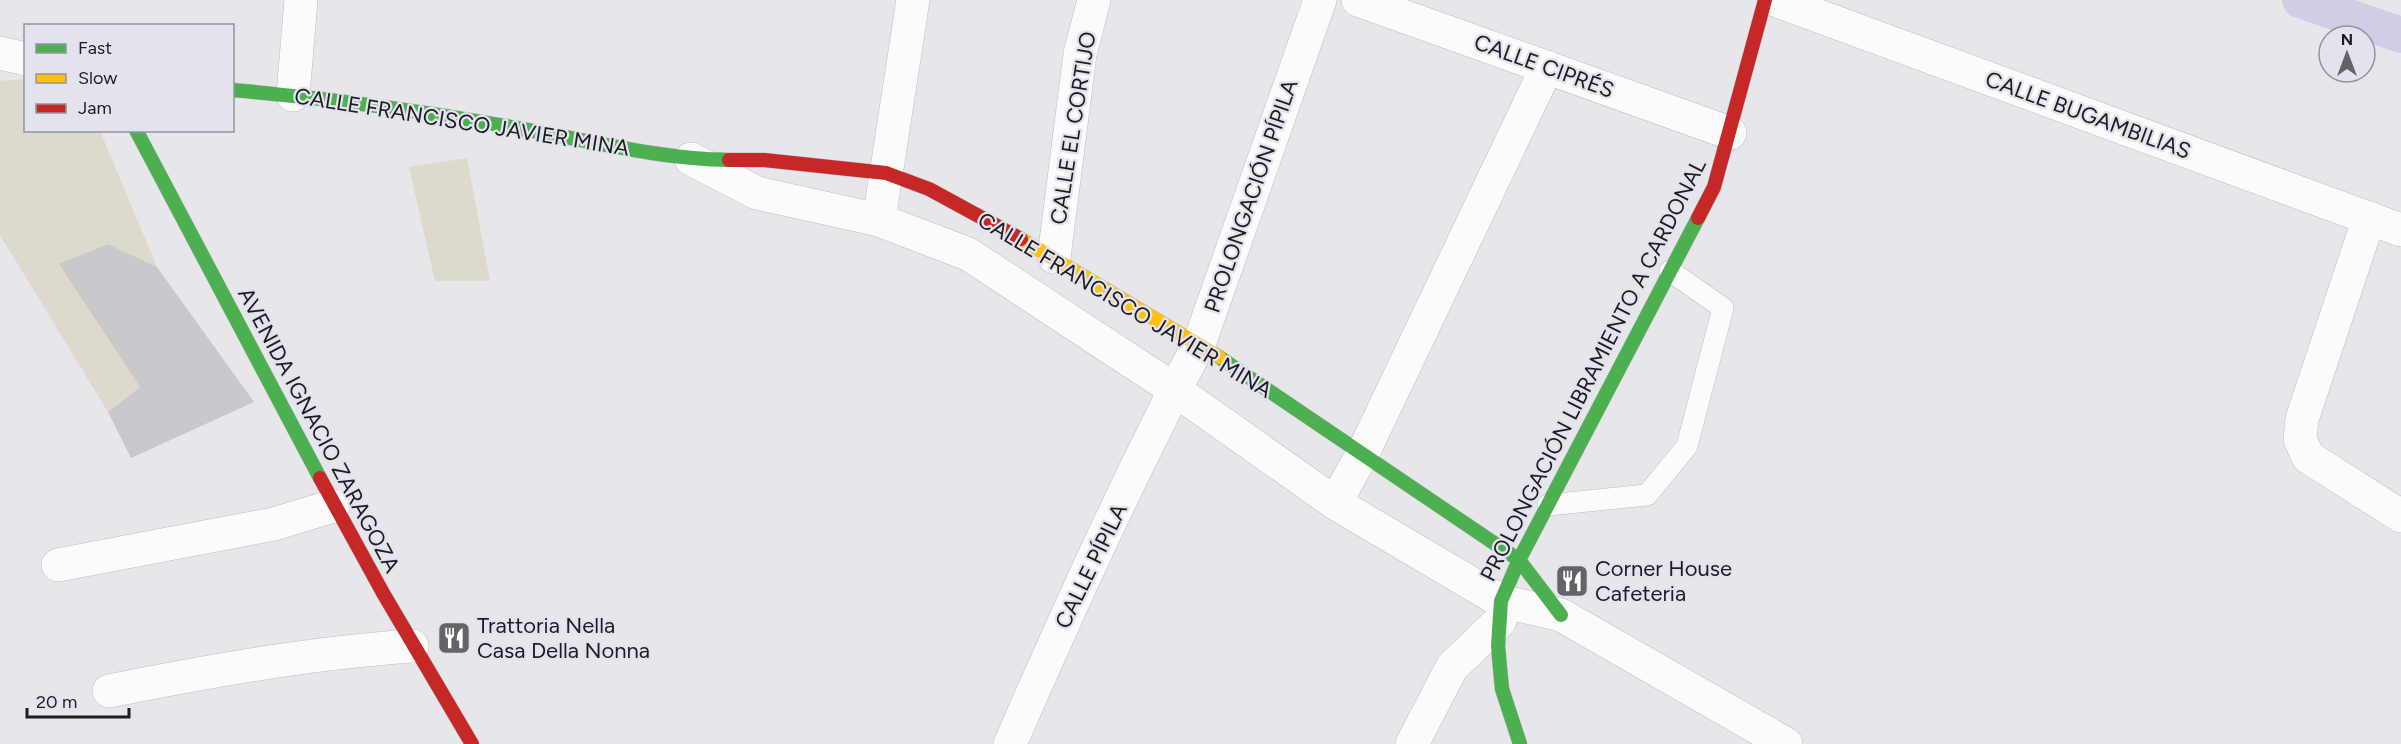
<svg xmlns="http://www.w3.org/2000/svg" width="2401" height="744" viewBox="0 0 2401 744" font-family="Figtree,sans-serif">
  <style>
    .green { fill: #ddd9cd }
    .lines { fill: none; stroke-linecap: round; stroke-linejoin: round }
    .canal { stroke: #cfcee6; stroke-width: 36 }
    .building { fill: #c8c8cd }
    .lane-casing { stroke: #bdbdc2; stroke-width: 22 }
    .street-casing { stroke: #bdbdc2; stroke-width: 34 }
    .fast-casing { stroke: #bdbdc2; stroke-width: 15 }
    .slow-casing { stroke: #bdbdc2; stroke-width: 15 }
    .jam-casing { stroke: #bdbdc2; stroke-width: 15 }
    .lane { stroke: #fbfbfc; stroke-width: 21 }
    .street { stroke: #fbfbfc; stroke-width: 33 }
    .fast { stroke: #4caf50; stroke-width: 14 }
    .slow { stroke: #ffc107; stroke-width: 14 }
    .jam { stroke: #c62828; stroke-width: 14 }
    .labels { text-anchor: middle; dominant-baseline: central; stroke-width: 4.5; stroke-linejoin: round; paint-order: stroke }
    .street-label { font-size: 22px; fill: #1d1d21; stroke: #e3e3ee }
    .poi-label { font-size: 22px; fill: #1d1d21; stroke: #e3e3ee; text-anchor: start }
  </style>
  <rect width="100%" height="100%" fill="#e6e6eb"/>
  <path class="green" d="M25 79 26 130 100 131 157 267 108 244 60 264 140 387 108 412 0 235V81Z
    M467 158 490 281H435L409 167Z"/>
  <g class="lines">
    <path class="canal" d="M2300 0 2401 35"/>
  </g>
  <path class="building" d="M108 244 157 267 254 402 131 458 108 412 140 387 59 264Z"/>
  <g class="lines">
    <defs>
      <path id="lane" d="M1548 505 1647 495 1687 446 1723 308 1670 271"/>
      <path id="street" d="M1358 0 1730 133
        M1775 0 2401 230
        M0 53 26 59
        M293 95 301 0
        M691 159 757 193 879 220 968 254 1175 390 1335 503 1501 601 1561 615 1786 744
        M2369 218 2302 419 2300 439 2308 457 2401 516
        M879 220 913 0
        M1054 257 1080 54 1094 0
        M1335 503 1363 453 1547 67
        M58 565 274 524 333 506
        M109 691C209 671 310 653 412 646
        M1010 744C1069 609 1130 474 1199 344L1320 0
        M1412 744 1452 667 1500 621"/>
      <path id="fast" d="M232 90C327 98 423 111 517 128 587 140 658 159 729 160
        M136 130 320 478
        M1219 357 1519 560 1561 615
        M1520 744 1502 689 1498 646 1501 601 1519 560 1698 218"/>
      <path id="slow" d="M1021 239 1219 357"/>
      <path id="jam" d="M729 160H764L886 173 929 189 1021 239
        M1698 218 1714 187 1765 0
        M320 478 383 593 472 744"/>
    </defs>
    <use href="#lane" class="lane-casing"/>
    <use href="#street" class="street-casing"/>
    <use href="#fast" class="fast-casing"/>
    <use href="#slow" class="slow-casing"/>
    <use href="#jam" class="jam-casing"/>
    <use href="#lane" class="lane"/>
    <use href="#street" class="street"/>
    <use href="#fast" class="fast"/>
    <use href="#slow" class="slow"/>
    <use href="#jam" class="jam"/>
  </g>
  <defs>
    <symbol id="restaurant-square" viewBox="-11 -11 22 22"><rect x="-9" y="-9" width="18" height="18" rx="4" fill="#636368" stroke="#e3e3ee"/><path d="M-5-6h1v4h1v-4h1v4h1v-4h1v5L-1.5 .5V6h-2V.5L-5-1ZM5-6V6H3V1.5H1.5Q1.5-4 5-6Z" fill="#fff"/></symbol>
  </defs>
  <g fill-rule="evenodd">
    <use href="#restaurant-square" x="1553" y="562" width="38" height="38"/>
    <use href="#restaurant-square" x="435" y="619" width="38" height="38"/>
  </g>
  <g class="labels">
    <g class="street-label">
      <text transform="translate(1544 66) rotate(20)">CALLE CIPRÉS</text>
      <text transform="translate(2088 115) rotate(20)">CALLE BUGAMBILIAS</text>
      <text transform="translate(462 122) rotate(9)">CALLE FRANCISCO JAVIER MINA</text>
      <text transform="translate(1073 128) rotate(-81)">CALLE EL CORTIJO</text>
      <text transform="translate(1251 196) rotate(-71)">PROLONGACIÓN PÍPILA</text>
      <text transform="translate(1125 305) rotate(31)">CALLE FRANCISCO JAVIER MINA</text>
      <text transform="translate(1593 370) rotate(-63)">PROLONGACIÓN LIBRAMIENTO A CARDONAL</text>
      <text transform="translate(319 430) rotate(62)">AVENIDA IGNACIO ZARAGOZA</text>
      <text transform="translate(1091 566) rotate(-64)">CALLE PÍPILA</text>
    </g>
    <g class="poi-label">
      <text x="1595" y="568">Corner House<tspan x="1595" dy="25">Cafeteria</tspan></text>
      <text x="477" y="625">Trattoria Nella<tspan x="477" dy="25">Casa Della Nonna</tspan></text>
    </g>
  </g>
  <rect x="24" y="24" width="210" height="108" fill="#e3e3ee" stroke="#94949c" stroke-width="1.5"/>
  <rect x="36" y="44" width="30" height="9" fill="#4caf50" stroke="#94949c" stroke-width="1.5"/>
  <text x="78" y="54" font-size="18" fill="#1d1d21">Fast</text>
  <rect x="36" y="74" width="30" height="9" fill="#ffc107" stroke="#94949c" stroke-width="1.5"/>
  <text x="78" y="84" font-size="18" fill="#1d1d21">Slow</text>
  <rect x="36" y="104" width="30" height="9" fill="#c62828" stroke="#94949c" stroke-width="1.5"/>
  <text x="78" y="114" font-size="18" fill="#1d1d21">Jam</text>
  <g transform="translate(2347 54)"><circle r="28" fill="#e3e3ee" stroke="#94949c" stroke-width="1.5"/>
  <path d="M0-4.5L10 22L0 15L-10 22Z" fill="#636368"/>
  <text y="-9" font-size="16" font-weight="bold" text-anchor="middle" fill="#1d1d21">N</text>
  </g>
  <path d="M27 708v9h102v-9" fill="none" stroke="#1d1d21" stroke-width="3"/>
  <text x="36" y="708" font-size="18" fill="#1d1d21" stroke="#e3e3ee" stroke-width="4.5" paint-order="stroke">20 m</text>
</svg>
